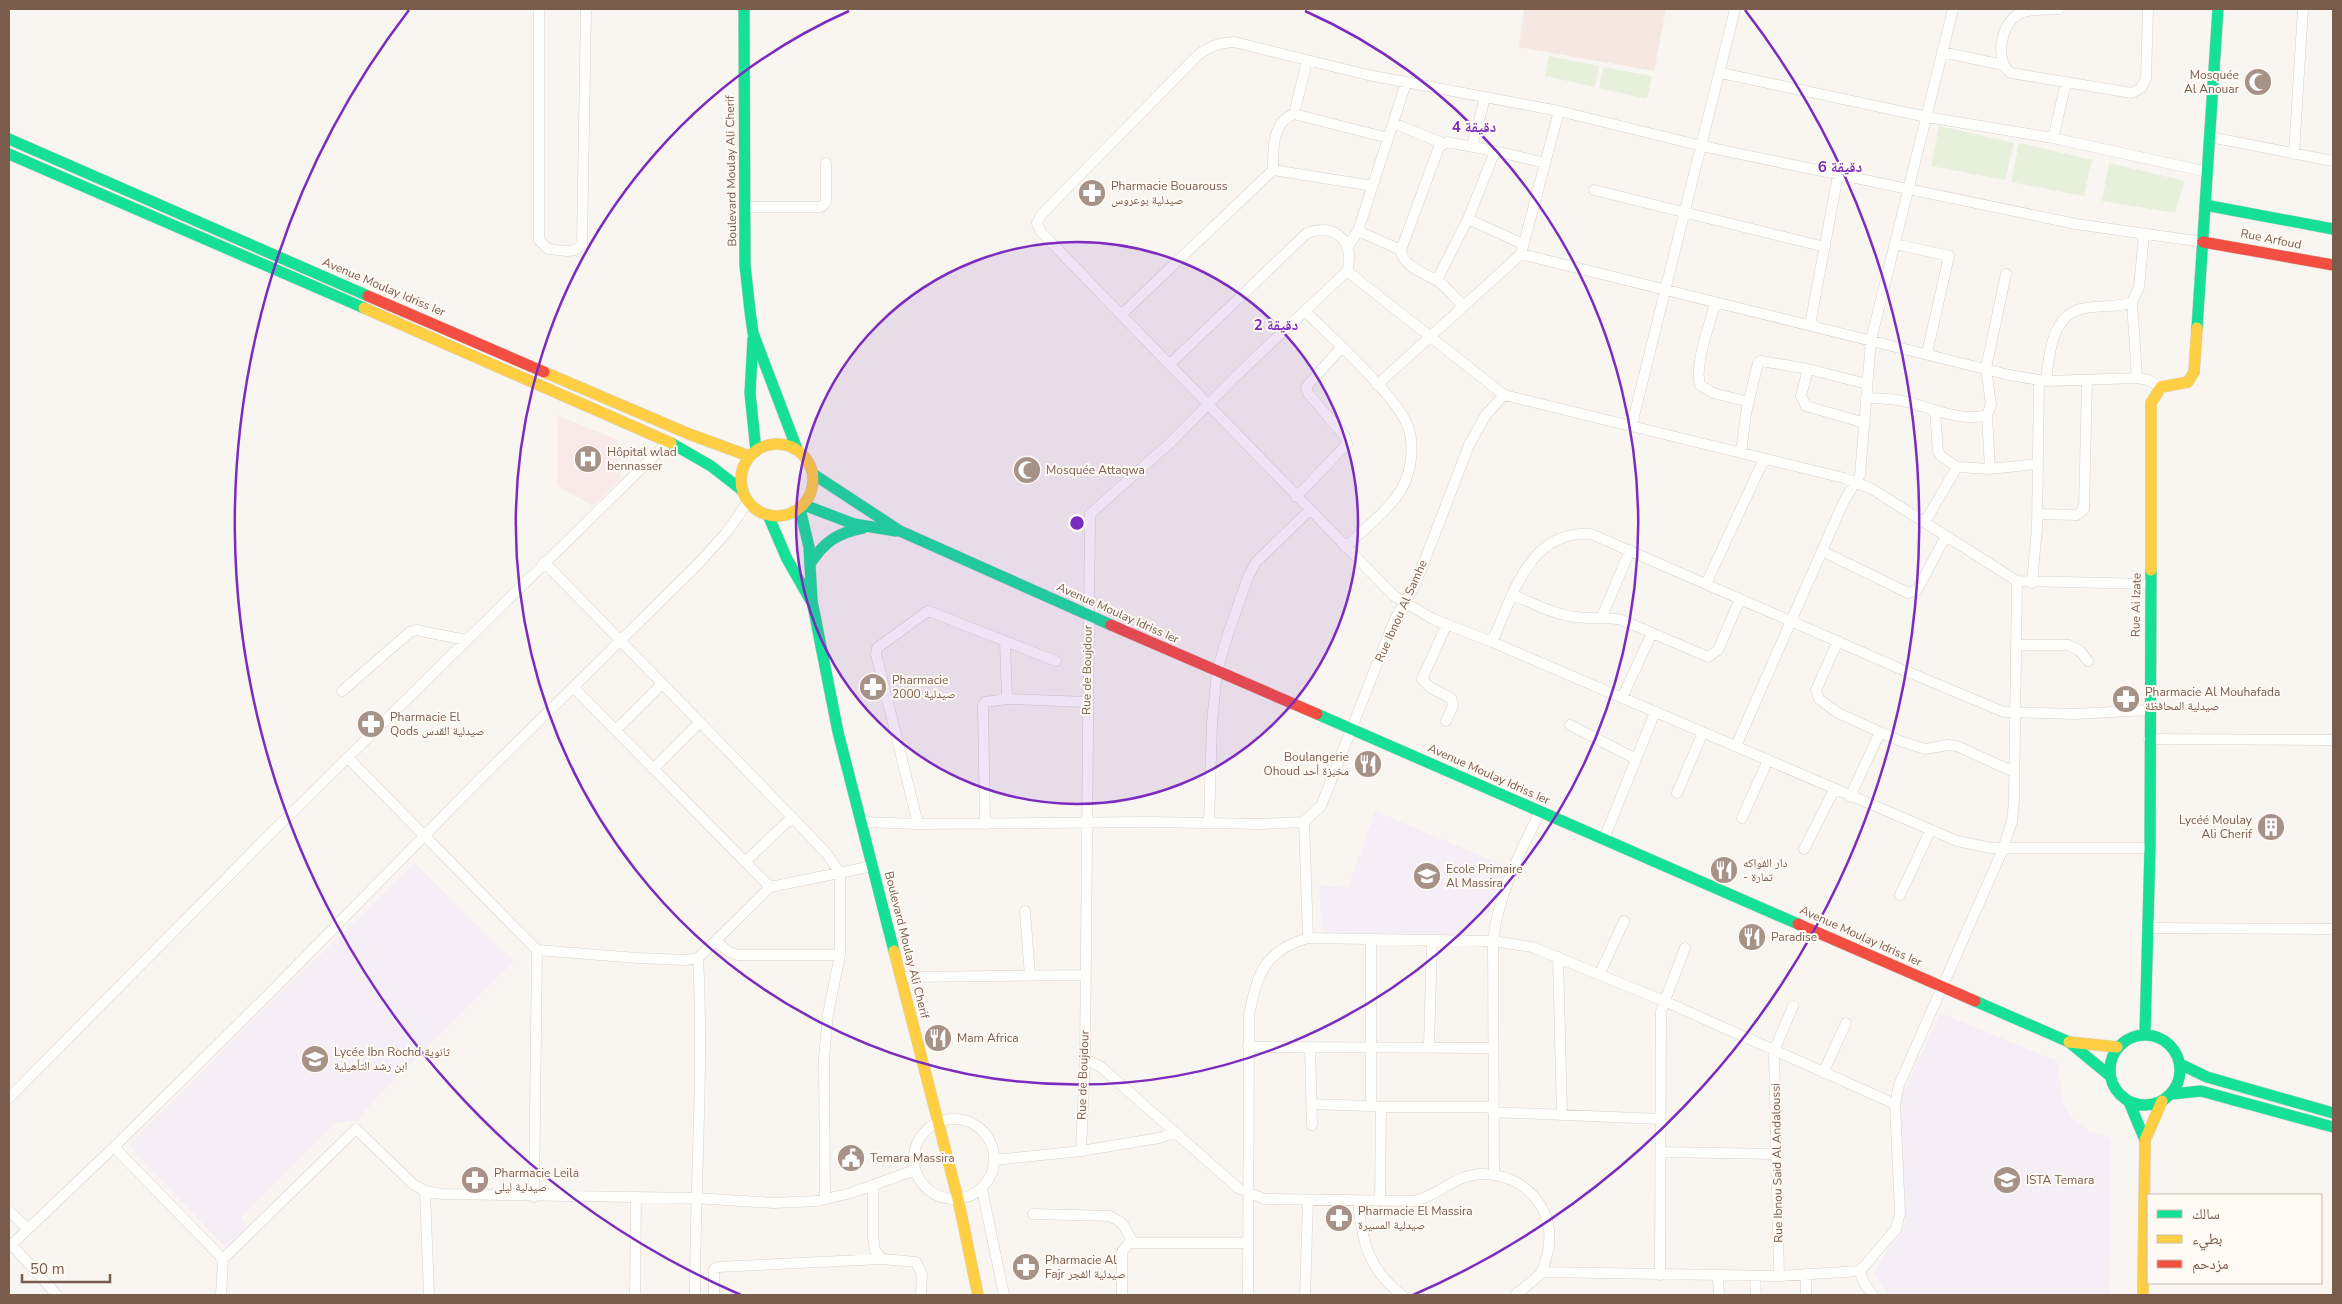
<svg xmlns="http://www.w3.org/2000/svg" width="2342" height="1304" viewBox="0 0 2342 1304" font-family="'Nunito Sans','Noto Naskh Arabic',sans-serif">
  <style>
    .commercial { fill: #f6e8e1 }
    .education { fill: #f6eef6 }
    .medical { fill: #fae9e9 }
    .green { fill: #e7f0db }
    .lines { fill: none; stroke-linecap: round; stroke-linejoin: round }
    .street-casing { stroke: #d7d1cb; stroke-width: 11 }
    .fast-casing { stroke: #d9d2cb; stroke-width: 12 }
    .slow-casing { stroke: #d9d2cb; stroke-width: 12 }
    .jam-casing { stroke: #d9d2cb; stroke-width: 12 }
    .street { stroke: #fefefd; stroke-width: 10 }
    .fast { stroke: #16e098; stroke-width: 11 }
    .slow { stroke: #ffcf43; stroke-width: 11 }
    .jam { stroke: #f24e42; stroke-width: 11 }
    .ring { fill: none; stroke: #7b2cbf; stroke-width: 2.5 }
    .labels { text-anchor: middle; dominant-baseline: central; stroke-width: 4; stroke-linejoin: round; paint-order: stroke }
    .poi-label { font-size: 12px; fill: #7a5c4d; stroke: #fffaf3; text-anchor: start }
    .street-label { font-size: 12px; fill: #7a5c4d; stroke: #fffaf3 }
    .centre { fill: #7b2cbf; stroke: #fffaf3; stroke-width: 2.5 }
    .ring-label { font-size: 15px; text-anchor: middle; font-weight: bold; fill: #7b2cbf; stroke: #fffaf3; stroke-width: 4; stroke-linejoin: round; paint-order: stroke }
  </style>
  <rect width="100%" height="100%" fill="#f9f5f0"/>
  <path class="commercial" d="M1524 9H1666L1654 71 1519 47Z"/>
  <path class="education" d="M1375 811 1505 866 1487 916 1482 913 1460 936H1329L1327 930 1322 931 1319 885 1348 888Z
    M415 863 514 961 375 1099 357 1121 335 1123 241 1217 248 1228 227 1249 129 1146 254 1019Z
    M1940 1013 2057 1061 2064 1105 2071 1117 2089 1131 2111 1138 2110 1295H1888L1873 1273 1905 1222 1901 1098Z"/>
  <path class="medical" d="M557 415 618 440 621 478 593 506 557 486Z"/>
  <path class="green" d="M1549 56 1599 66 1595 87 1545 76Z
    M1604 67 1652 76 1647 99 1599 88Z
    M1939 126 2014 143 2005 180 1931 166Z
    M2019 143 2092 160 2084 196 2011 182Z
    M2109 163 2184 181 2175 213 2102 201Z"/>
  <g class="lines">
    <defs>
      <path id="street" d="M539 9V240L548 249C560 250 574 255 582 244L586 9
        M2059 9C2046 10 2029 8 2017 15 2001 25 1994 61 2011 73L2132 93 2141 88 2146 79 2148 9
        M1942 52 2003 65
        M1721 73 1927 117 2053 138 2208 172
        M1294 114 1307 61
        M1393 123 1442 143
        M2210 137 2333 161
        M2053 138 2066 83
        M1472 146 1485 98
        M1495 151 1545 163
        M2294 154 2303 9
        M1273 170C1273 150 1272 122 1294 114L1388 138
        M1594 190 1825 247
        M745 207H821L826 202V163
        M1468 219 1523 244
        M1358 231 1401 250
        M1895 244 1949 256 1927 353
        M1349 245 1358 231 1406 83
        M1521 254 2009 375 2046 381 2137 378 2148 380 2161 387
        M1347 271 1504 395 1844 478 1872 489 2017 581 2150 584
        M1437 280 1468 219 1495 151 1447 142 1439 147 1401 250C1402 269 1431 274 1443 285 1450 292 1456 299 1463 306
        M2132 302 2137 378
        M1715 303C1710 325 1694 364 1700 385L1713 393 1749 402
        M1305 311C1330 336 1398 397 1408 427 1415 446 1411 473 1401 490 1387 512 1364 529 1345 547
        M1121 315 1273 170 1373 186
        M1810 325 1838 175
        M1808 369 1801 396 1806 406 1865 423
        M2046 381C2049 354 2052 312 2086 308 2102 305 2117 308 2132 302L2139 287 2144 235
        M1377 385 1521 254 1559 111
        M1866 398C1877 398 1888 399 1898 400 1927 405 1958 423 1987 415L1991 405 1986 368 2006 274
        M1987 415 1990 469
        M1632 424 1735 9
        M1741 453 1746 413 1758 363 1761 361 1808 369 1867 384
        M1957 467 1990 469 2037 464
        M1296 497 1347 444 1345 437 1308 393 1306 387 1341 348
        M2037 514 2077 515 2084 509 2087 381
        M1925 522 1957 467 1941 456 1938 451 1935 411
        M1822 551 1908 593 1917 590 1946 536
        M544 562 790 815 827 854 840 873V955L828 1014 824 1058 825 1199
        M2032 583 2037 528 2039 380
        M1706 584 1764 459
        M1513 595C1533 603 1554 615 1576 617 1592 619 1607 617 1622 620L1708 657 1718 650 1740 599
        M1602 617 1630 550
        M1005 641 1007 699
        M1838 641 1816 690 1819 699 1838 713 1900 741 1925 749 1948 745 1957 746 2014 772
        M1492 642C1513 596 1528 530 1591 534L1896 667 2004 712 2075 714 2149 710
        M2016 645H2069L2080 651 2088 661
        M574 688 770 887
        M342 691 410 632 416 630 466 640
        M1622 698 1652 633
        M1446 721 1453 706 1451 698 1431 688 1422 679 1447 624
        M1570 725 1636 759
        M616 730 662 684
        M2149 739 2333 740
        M1736 746 1844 501 1860 475 1871 340 1953 9
        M348 758 537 950 534 1197
        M653 769 699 723
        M1677 793 1703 732
        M1850 797 1880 732
        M1742 818 1768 760
        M862 822 918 824 1150 822 1260 824 1304 822 1321 806 1394 621 1416 583 1469 445 1485 416 1504 395
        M1304 822 1308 938
        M1209 823 1212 723 1217 671 1228 634 1248 577 1256 562 1310 510
        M918 824 876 654 877 648 928 611 1056 661
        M985 824 983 705 985 702 1007 699 1087 702
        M1604 839 1655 712
        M2150 848H1991L1957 841 1492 642 1433 619 1394 596 1041 232 1037 223 1041 215 1198 55C1210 46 1219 43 1234 42L1368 75 1559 111 1702 146 2076 224 2203 242
        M1804 849 1834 790
        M745 862 792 817
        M1900 895 1930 831
        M1025 911 1030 976
        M2148 928 2333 929
        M1371 939V1106L1381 1107 1380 1201
        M717 942 729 952 738 955H840
        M537 950 637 958 686 960 698 958 770 887 873 866
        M1558 957 1562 1115
        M1600 973 1624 921
        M901 977 1084 975
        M1429 1046 1432 940
        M1248 1047 1493 1048
        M1310 1047 1312 1125
        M1085 1059 1101 1067 1238 1188 1264 1199 1414 1201C1438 1196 1455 1175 1481 1174 1525 1173 1559 1211 1547 1255 1545 1260 1544 1268 1541 1273 1534 1281 1523 1288 1515 1295
        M1823 1073 1846 1023
        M9 1098 267 837 668 442
        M1311 1104 1371 1106
        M1381 1107H1493
        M1493 1112 1660 1119
        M914 1159a40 40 0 1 1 80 0a40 40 0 1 1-80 0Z
        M114 1147 223 1259
        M1081 1151 1085 1059 1090 514 1171 442 1235 377 1347 271C1356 242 1335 222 1307 233L1170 364
        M1661 1152 1777 1154
        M994 1160 1081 1151 1159 1138 1173 1133
        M1494 1175 1493 941C1498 895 1520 852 1540 812
        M873 1185V1237L875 1250 882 1259 916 1262 922 1274 921 1295
        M982 1189 1004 1295
        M425 1191 429 1295
        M1358 1201C1362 1242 1368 1269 1402 1295
        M9 1211 27 1228
        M1033 1214 1110 1216 1122 1223 1133 1242
        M11 1244 57 1295
        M9 1247 114 1147 269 994 479 780 698 564 726 533 748 502
        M1542 1272 1779 1276 1860 1271
        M1806 1274V1295
        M1660 1275 1661 1011 1685 948
        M1718 1276 1719 1295
        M1755 1276 1756 1295
        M1779 1276 1774 1051 1793 1006
        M221 1295 223 1259 356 1129 413 1184 425 1191 441 1194 695 1198 774 1203 817 1201 851 1193 915 1170
        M635 1295 636 1197
        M695 1295C695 1183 704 1071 698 958
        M714 1295V1269L718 1267 882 1259
        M1122 1295V1252L1129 1243H1248
        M1248 1295 1249 1016C1256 975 1265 950 1308 938L1493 941 1532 947 1664 1001 1895 1104
        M1305 1295 1308 1200
        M1873 1295 1864 1283 1860 1271 1896 1229 1900 1213 1895 1104 1899 1085 2003 849 2012 821 2014 802 2017 581"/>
      <path id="fast" d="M744 9 745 265 750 311 753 333 797 449
        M9 139 368 296
        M9 154 364 308
        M2205 205 2333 229
        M2197 328 2218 9
        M753 339 750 393 756 451
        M671 443 711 466 743 491
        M813 474 900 531 1111 625
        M804 505 854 524 896 531
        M800 509 809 547 812 601 838 732 894 951
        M768 515 787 559 811 601
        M810 564C824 542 837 533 863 528
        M1317 714 1798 924
        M1975 1001 2069 1042 2109 1075
        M2145 1034 2150 848 2151 570
        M2110 1070a35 35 0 1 1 70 0a35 35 0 1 1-70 0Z
        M2180 1064 2207 1077 2333 1113
        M2172 1094 2201 1091 2333 1127
        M2129 1102 2145 1140"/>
      <path id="slow" d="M364 308 671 443
        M544 372 689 434 749 456
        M741 480a36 36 0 1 1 72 0a36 36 0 1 1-72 0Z
        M2151 570V403L2161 387 2188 382 2194 372 2197 328
        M894 951 958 1199 978 1295
        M2069 1042 2117 1047
        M2143 1295 2145 1140 2162 1101"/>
      <path id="jam" d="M2203 242 2333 265
        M368 296 544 372
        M1111 625 1317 714
        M1798 924 1975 1001"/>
    </defs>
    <use href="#street" class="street-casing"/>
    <use href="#fast" class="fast-casing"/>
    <use href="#slow" class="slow-casing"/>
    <use href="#jam" class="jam-casing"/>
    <use href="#street" class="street"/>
    <use href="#fast" class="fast"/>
    <use href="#slow" class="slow"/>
    <use href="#jam" class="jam"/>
  </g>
  <circle cx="1077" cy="523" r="281" fill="#7b2cbf" fill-opacity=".12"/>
  <g class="ring">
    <circle cx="1077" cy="523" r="281"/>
    <path d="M1305 11A561 561 0 1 1 849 11"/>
    <path d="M741 1295A842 842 0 0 1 409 10M1745 10A842 842 0 0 1 1413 1295"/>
  </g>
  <defs>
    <symbol id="mosque-disc" viewBox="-11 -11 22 22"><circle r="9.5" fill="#a69286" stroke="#fffaf3"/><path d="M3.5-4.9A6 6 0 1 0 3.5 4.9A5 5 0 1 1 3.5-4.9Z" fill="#fff"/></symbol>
    <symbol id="pharmacy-disc" viewBox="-11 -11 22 22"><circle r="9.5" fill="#a69286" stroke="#fffaf3"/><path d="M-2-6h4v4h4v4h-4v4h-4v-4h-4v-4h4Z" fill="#fff"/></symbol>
    <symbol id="hospital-disc" viewBox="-11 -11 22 22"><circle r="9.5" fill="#a69286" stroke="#fffaf3"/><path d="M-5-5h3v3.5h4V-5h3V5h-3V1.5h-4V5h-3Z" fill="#fff"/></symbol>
    <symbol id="restaurant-disc" viewBox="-11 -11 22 22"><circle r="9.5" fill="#a69286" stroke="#fffaf3"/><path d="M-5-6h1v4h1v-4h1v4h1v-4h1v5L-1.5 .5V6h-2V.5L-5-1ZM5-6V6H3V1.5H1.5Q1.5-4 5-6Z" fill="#fff"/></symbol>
    <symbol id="building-disc" viewBox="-11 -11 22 22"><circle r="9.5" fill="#a69286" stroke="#fffaf3"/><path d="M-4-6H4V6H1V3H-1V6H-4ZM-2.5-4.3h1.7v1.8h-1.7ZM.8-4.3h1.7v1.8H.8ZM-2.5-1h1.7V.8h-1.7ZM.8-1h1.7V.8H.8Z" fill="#fff"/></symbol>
    <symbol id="school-disc" viewBox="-11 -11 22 22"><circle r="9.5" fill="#a69286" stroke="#fffaf3"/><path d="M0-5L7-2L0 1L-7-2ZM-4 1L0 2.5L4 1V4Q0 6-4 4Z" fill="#fff"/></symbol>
    <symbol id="civic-disc" viewBox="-11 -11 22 22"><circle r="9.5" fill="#a69286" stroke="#fffaf3"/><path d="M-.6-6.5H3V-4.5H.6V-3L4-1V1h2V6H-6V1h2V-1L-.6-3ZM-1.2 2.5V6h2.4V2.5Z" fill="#fff"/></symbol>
    <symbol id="university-disc" viewBox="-11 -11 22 22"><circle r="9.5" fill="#a69286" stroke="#fffaf3"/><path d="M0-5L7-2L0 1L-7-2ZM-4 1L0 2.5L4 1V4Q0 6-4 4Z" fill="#fff"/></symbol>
  </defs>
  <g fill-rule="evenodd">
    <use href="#mosque-disc" x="2242" y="66" width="32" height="32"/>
    <use href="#pharmacy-disc" x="1076" y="177" width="32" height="32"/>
    <use href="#hospital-disc" x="572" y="443" width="32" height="32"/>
    <use href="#mosque-disc" x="1011" y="454" width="32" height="32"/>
    <use href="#pharmacy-disc" x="857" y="671" width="32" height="32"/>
    <use href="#pharmacy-disc" x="2110" y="683" width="32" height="32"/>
    <use href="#pharmacy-disc" x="355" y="708" width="32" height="32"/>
    <use href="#restaurant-disc" x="1352" y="748" width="32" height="32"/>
    <use href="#building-disc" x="2255" y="811" width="32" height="32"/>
    <use href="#restaurant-disc" x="1708" y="854" width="32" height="32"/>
    <use href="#school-disc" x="1411" y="860" width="32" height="32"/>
    <use href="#restaurant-disc" x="1736" y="921" width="32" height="32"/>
    <use href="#restaurant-disc" x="922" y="1022" width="32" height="32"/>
    <use href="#school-disc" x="299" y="1043" width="32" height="32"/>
    <use href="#civic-disc" x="835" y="1142" width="32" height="32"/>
    <use href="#pharmacy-disc" x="459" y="1164" width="32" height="32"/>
    <use href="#university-disc" x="1991" y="1164" width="32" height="32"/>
    <use href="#pharmacy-disc" x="1323" y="1202" width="32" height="32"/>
    <use href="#pharmacy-disc" x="1010" y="1251" width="32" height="32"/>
  </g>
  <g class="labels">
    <g class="poi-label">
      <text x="2239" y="75" text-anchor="end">Mosquée<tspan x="2239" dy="14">Al Anouar</tspan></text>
      <text x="1111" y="186">Pharmacie Bouarouss<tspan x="1111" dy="14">صيدلية بوعروس</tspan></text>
      <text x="607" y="452">Hôpital wlad<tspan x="607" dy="14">bennasser</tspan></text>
      <text x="1046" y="470">Mosquée Attaqwa</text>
      <text x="892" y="680">Pharmacie<tspan x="892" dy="14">2000 صيدلية</tspan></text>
      <text x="2145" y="692">Pharmacie Al Mouhafada<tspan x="2145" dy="14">صيدلية المحافظة</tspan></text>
      <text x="390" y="717">Pharmacie El<tspan x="390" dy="14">Qods صيدلية القدس</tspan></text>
      <text x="1349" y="757" text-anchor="end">Boulangerie<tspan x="1349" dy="14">Ohoud مخبزة أحد</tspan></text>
      <text x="2252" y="820" text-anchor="end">Lycéé Moulay<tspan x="2252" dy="14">Ali Cherif</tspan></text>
      <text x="1743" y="863">دار الفواكه<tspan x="1743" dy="14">- تمارة</tspan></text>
      <text x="1446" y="869">Ecole Primaire<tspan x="1446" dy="14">Al Massira</tspan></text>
      <text x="1771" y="937">Paradise</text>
      <text x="957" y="1038">Mam Africa</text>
      <text x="334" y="1052">Lycée Ibn Rochd ثانوية<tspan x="334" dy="14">ابن رشد التأهيلية</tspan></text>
      <text x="870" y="1158">Temara Massira</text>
      <text x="494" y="1173">Pharmacie Leila<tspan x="494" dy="14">صيدلية ليلى</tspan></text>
      <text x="2026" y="1180">ISTA Temara</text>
      <text x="1358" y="1211">Pharmacie El Massira<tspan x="1358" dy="14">صيدلية المسيرة</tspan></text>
      <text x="1045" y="1260">Pharmacie Al<tspan x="1045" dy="14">Fajr صيدلية الفجر</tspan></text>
    </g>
    <g class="street-label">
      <text transform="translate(731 171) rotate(-91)">Boulevard Moulay Ali Cherif</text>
      <text transform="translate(2271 239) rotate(11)">Rue Arfoud</text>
      <text transform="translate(384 287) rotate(23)">Avenue Moulay Idriss Ier</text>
      <text transform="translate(2136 605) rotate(-89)">Rue Ai Izate</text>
      <text transform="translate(1401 611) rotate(-66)">Rue Ibnou Al Samhe</text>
      <text transform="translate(1118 613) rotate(24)">Avenue Moulay Idriss Ier</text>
      <text transform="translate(1087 670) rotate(-89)">Rue de Boujdour</text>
      <text transform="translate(1489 774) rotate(24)">Avenue Moulay Idriss Ier</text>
      <text transform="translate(1861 936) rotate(24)">Avenue Moulay Idriss Ier</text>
      <text transform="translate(907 945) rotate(76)">Boulevard Moulay Ali Cherif</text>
      <text transform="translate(1083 1075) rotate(-88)">Rue de Boujdour</text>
      <text transform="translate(1777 1163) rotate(-91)">Rue Ibnou Said Al Andaloussi</text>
    </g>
  </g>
  <circle cx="1077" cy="523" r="8" class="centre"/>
  <g class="ring-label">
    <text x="1474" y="132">4 دقيقة</text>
    <text x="1840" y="172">6 دقيقة</text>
    <text x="1276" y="330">2 دقيقة</text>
  </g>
  <rect width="2342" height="1304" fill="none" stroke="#7a5c4d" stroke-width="20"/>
  <rect x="2147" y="1194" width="175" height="90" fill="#fffaf3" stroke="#cabbb1"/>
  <rect x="2157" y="1210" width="25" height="8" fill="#16e098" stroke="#cabbb1"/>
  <text x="2192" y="1219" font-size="15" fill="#7a5c4d">سالك</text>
  <rect x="2157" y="1235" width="25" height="8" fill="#ffcf43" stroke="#cabbb1"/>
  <text x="2192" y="1244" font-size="15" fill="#7a5c4d">بطيء</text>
  <rect x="2157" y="1260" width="25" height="8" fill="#f24e42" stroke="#cabbb1"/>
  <text x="2192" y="1269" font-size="15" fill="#7a5c4d">مزدحم</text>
  <path d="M22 1274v8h88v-8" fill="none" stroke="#7a5c4d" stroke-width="2.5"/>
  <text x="30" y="1274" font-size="15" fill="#7a5c4d" stroke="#fffaf3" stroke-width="4" paint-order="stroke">50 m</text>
</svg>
